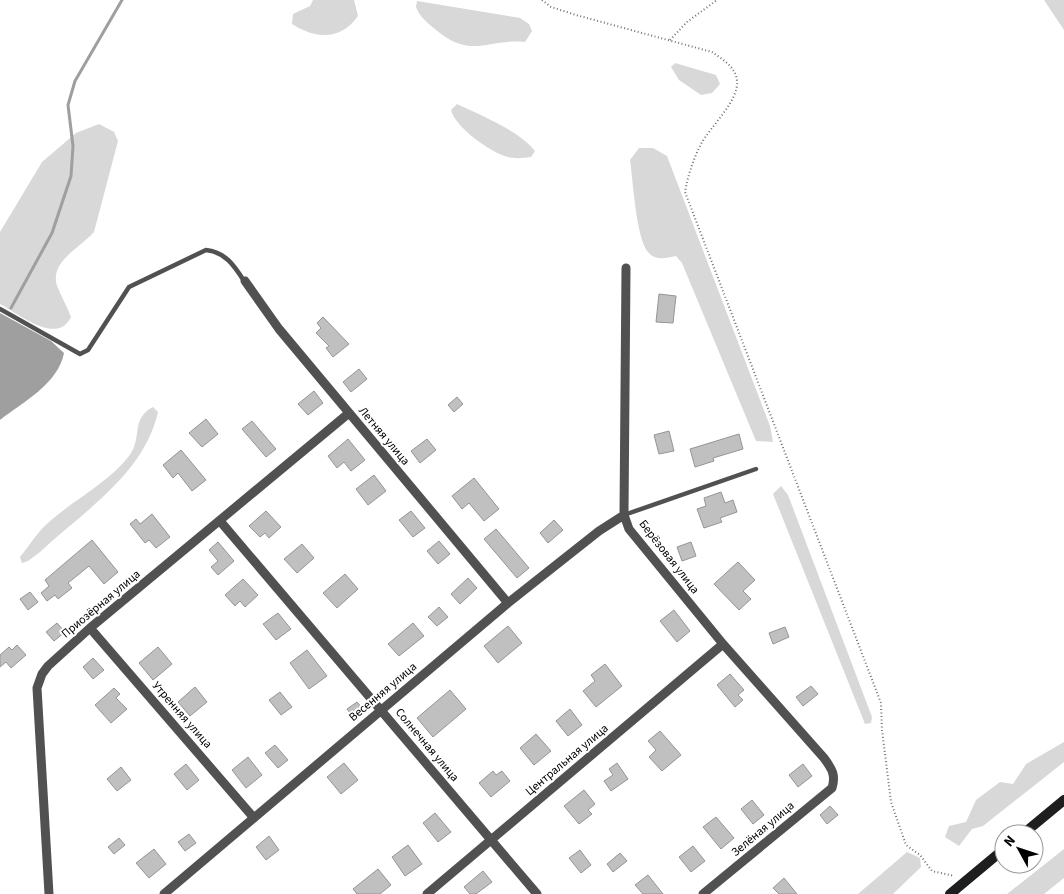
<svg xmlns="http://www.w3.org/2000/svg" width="1064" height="894" viewBox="0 0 1064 894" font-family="'Source Sans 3',sans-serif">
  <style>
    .green { fill: #d8d8d8 }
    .water { fill: #9f9f9f }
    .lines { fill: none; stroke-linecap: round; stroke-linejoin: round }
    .stream { stroke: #9f9f9f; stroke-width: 3 }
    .building { fill: #c0c0c0; stroke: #959595 }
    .path { stroke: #737373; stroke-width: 2; stroke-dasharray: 1 2.5; stroke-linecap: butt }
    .service { stroke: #515151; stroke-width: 4.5 }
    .minor { stroke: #515151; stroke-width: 9 }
    .secondary { stroke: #1e1e1e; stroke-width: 10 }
    .labels { text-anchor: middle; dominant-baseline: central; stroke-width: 4; stroke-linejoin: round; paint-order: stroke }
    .street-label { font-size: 12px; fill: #000; stroke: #fff }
  </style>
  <rect width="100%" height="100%" fill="#fff"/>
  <path class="green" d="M313 0H354L358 16C340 41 316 39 292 24L293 14 310 6Z
    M1044 0H1064V30Z
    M417 1 520 18 529 24 532 31 525 42C487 38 472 60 436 30 428 23 420 18 416 7Z
    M675 63 716 75 720 84 712 93 701 95 679 80 671 67Z
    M457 104C480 115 520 131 535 151L531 157C522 158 516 159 508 157 491 153 455 127 451 110Z
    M99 124 114 132 118 141 94 232C80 248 47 263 58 288 62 298 67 306 71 317 57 346 19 314 0 304V232L42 162 76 133Z
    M639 148H653L667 156 770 426 773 442 756 441 682 263 676 256C666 258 655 261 648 252 636 238 633 180 630 160Z
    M153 407 158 412C144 474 84 511 40 552L28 561 22 563 20 557C29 546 38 531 49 522 76 498 107 484 129 456 143 438 130 419 153 407Z
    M781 486 788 495 872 717 871 723 865 724 773 494Z
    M1064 742V762L983 826 972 829 959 846 945 837 949 826 966 822 976 800 1000 782 1013 784 1026 764Z
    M1064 849V878L1044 894H1007Z
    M907 852 920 858 921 867 893 894H858Z"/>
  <path class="water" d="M0 313 51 341 64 353C58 384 23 402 0 420Z"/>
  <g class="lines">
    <path class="stream" d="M11 308 52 233 71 176 73 146 68 105 75 81 122 0"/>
  </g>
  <path class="building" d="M659 294 676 296 673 323 656 322Z
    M323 317 349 344 333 357 326 348 329 346 316 333 321 328 317 323Z
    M359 369 367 379 351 392 343 382Z
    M314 391 323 403 308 415 298 404Z
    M457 397 463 404 454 412 448 405Z
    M206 419 218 434 202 447 189 433Z
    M252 421 276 449 266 457 242 429Z
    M669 431 674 451 659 454 654 435Z
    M739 434 743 449 713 458 714 461 695 467 690 449Z
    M348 439 365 460 351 471 344 462 337 468 328 456Z
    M427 439 436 450 420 463 411 451Z
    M181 450 206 480 192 491 178 473 173 478 163 465Z
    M374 475 386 491 368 505 356 489Z
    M474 478 499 509 484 521 469 503 462 509 452 496Z
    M721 492 725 503 733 500 737 512 720 518 722 522 704 528 697 509 706 506 704 498Z
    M266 511 281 527 269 538 265 533 260 537 249 526Z
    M411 511 425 528 413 537 399 520Z
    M152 514 170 537 156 548 149 540 145 543 130 524 136 519 140 524Z
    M554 520 563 530 548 543 540 533Z
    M496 529 529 568 517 578 484 539Z
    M92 540 118 572 104 584 89 566 68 583 72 588 58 599 55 595 47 601 41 593 49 586 45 580Z
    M439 541 450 554 438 564 427 551Z
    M218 542 234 561 218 575 211 567 218 561 209 550Z
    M691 542 696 556 682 561 677 547Z
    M302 544 314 558 297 573 284 559Z
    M738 562 755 580 743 591 751 599 739 610 714 584Z
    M345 574 358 589 337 608 323 593Z
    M468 578 477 588 460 604 451 594Z
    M243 579 258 595 245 607 240 601 235 606 225 595Z
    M30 592 38 602 28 610 20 599Z
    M439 607 448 617 437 626 428 617Z
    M674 610 690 631 677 642 660 621Z
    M278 613 291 629 276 640 263 624Z
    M57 623 65 632 54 641 46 632Z
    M413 623 424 636 399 656 388 644Z
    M508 626 522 643 498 663 484 646Z
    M785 627 789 637 773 644 769 633Z
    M17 645 26 655 11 668 6 662 0 667V655L9 647 12 650Z
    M158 647 172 664 153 680 139 663Z
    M307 650 327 676 309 689 290 663Z
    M93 658 104 670 93 679 83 667Z
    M605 664 622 686 596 707 583 691 595 681 591 675Z
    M730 674 744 690 738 695 743 700 735 707 717 685Z
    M811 686 818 694 803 706 796 697Z
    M195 687 207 702 190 716 178 702Z
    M114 688 120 694 116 698 127 709 111 723 95 705Z
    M450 690 466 709 433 737 417 718Z
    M280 692 292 707 281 715 269 700Z
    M357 702 363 709 353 717 347 709Z
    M570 709 582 725 568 736 556 721Z
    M660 731 681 755 662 771 649 757 656 750 648 741Z
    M536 734 551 751 534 765 520 748Z
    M275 745 288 760 278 768 265 753Z
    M248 757 262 775 246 788 232 770Z
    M344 763 358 780 341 794 327 777Z
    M617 763 628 779 611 791 604 781 613 775 609 769Z
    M186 764 199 780 187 790 174 774Z
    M803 764 812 776 798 787 789 775Z
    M121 767 131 780 117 791 107 779Z
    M493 771 496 775 502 771 510 781 491 797 479 783Z
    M584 790 595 804 588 810 592 814 579 824 564 806Z
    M752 800 764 815 753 824 741 809Z
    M830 806 838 815 827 824 820 815Z
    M435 813 451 832 438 842 423 823Z
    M716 817 734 838 721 849 703 827Z
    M189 834 196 843 185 851 178 842Z
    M269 836 279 850 266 860 256 847Z
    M119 838 125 845 114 854 108 847Z
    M408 845 422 864 405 876 392 857Z
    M693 846 705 861 691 872 679 857Z
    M154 849 166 864 149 878 136 863Z
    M580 850 591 865 581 873 569 858Z
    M620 853 627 861 613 872 607 864Z
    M378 869 391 885 380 894H357L353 889Z
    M483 871 492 882 476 894H470L464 887Z
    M648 875 663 894H643L635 885Z
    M784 878 797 894H779L773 888Z"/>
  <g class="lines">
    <path class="path" d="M542 0 551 7 576 15 712 52C722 59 736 67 737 81 739 101 710 127 701 144 693 160 688 175 685 192L881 703 882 730 891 802 906 845 920 855 932 871 954 876
      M670 40 687 22 717 0"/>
    <path class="service" d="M0 309 80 354 88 350 129 287 206 250C225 252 234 265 244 281
      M624 515 756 469"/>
    <path class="minor" d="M626 268 624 515 629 529 723 644 824 758C832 769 836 775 832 788L703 894
      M245 281 279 329 508 603
      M220 521 537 894
      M90 628 254 818
      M49 894 37 688 42 674 48 666 90 628 349 413
      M164 894 508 603 599 531 624 515
      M427 894 723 644"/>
    <path class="secondary" d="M1023 834 1064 800
      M950 894 1004 849"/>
  </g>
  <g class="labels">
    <g class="street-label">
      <text transform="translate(384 436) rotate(50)">Летняя улица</text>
      <text transform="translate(669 557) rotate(52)">Берёзовая улица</text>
      <text transform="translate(101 604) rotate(-40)">Приозёрная улица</text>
      <text transform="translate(383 692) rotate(-40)">Весенняя улица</text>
      <text transform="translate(182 715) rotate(49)">Утренняя улица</text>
      <text transform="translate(427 745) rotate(50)">Солнечная улица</text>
      <text transform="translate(567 760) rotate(-40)">Центральная улица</text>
      <text transform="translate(763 829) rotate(-40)">Зелёная улица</text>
    </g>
  </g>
  <g transform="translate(1019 849) rotate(310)"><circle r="24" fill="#ffffff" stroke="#999999"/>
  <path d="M0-4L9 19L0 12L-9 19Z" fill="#000000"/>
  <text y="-8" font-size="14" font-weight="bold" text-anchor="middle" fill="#000000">N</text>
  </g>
</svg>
